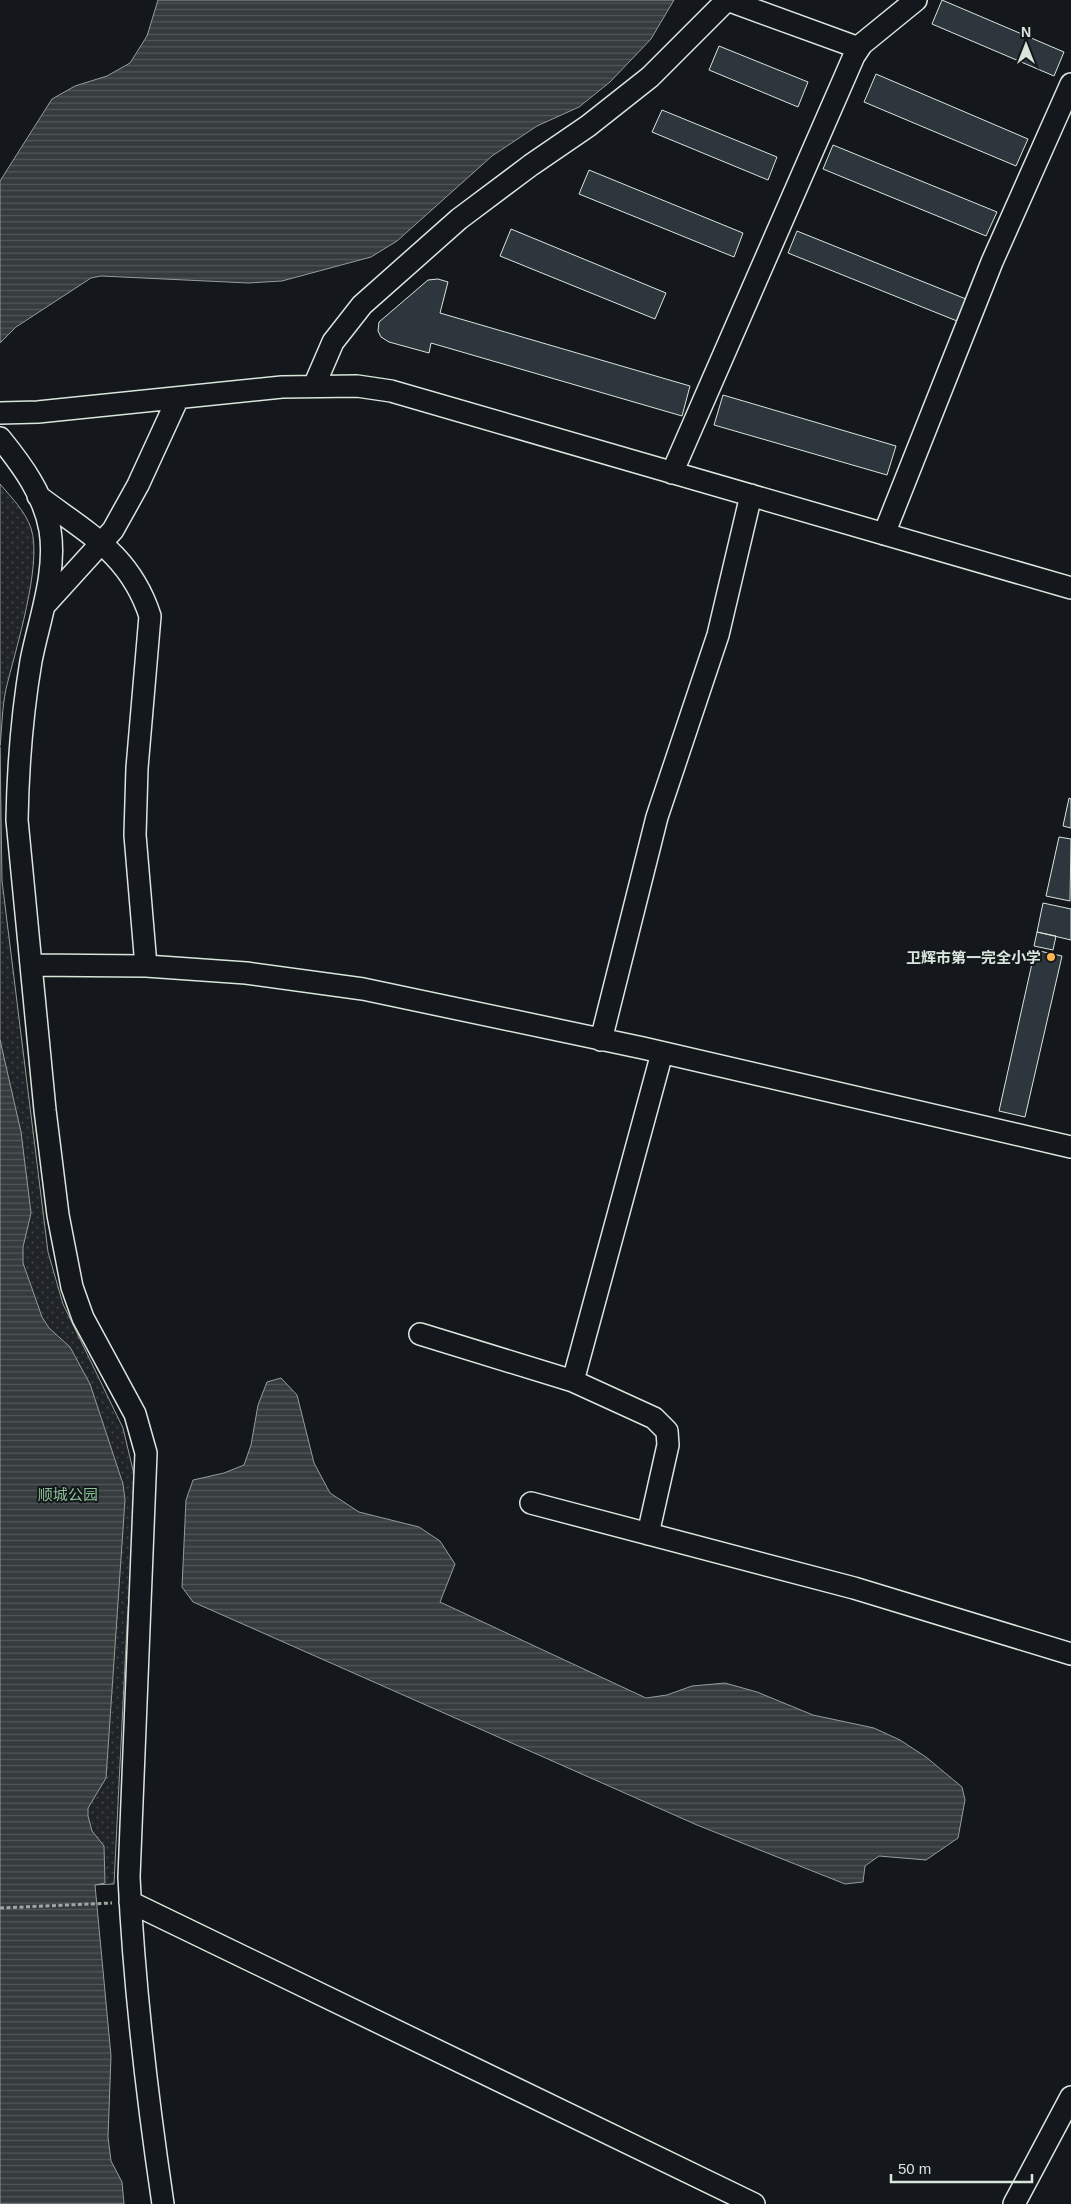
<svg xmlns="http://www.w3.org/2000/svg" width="1071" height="2204" viewBox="0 0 1071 2204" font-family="Helvetica,'Noto Sans SC',sans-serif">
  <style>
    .park { fill: url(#park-dots); stroke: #939e99 }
    .water { fill: url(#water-rules); stroke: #939e99 }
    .building { fill: #2c363c; stroke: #d8e6dc }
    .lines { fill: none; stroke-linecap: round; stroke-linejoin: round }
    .minor-casing { stroke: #d8e6dc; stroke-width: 24 }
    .path { stroke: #9da8a2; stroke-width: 3; stroke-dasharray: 4 2.5; stroke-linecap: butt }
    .minor { stroke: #14181c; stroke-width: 21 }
    .poi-dot { fill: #ffb74d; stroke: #14181c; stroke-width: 2 }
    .labels { text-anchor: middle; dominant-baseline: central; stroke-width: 4; stroke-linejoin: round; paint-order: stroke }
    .poi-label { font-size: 15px; font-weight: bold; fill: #d8e6dc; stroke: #14181c; text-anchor: end }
    .park-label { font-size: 15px; fill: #8ac095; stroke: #14181c }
  </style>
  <defs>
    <pattern id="park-dots" width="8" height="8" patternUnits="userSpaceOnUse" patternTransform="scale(1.25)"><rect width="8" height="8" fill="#202428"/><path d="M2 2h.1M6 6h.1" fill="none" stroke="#404447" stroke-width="1.8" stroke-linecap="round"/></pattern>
    <pattern id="water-rules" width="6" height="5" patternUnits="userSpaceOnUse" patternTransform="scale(1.25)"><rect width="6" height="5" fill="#363b3e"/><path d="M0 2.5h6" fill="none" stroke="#525759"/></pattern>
  </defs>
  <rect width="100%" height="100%" fill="#14181c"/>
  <path class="park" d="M0 484C11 497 25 511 31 528 43 564 15 651 6 689 2 708 2 728 0 746Z
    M0 747 2 881 48 1252 63 1304 123 1428 137 1487 127 1624 114 1884 0 1889Z"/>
  <path class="water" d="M158 0H674L651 39 610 82 579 107 537 126 492 156 397 241 371 257 282 281 248 283 101 276 91 278 16 327 0 343V181L52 99 75 86 107 76 130 63 147 36Z
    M0 1040 21 1132 31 1213 23 1247V1263L42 1317 49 1328 70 1347 90 1384 123 1484 125 1500 106 1778 88 1808V1816L92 1831 104 1846 105 1883 95 1885 111 2056 108 2137 111 2161 122 2182 124 2204H0Z
    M281 1378 297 1395 314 1463 330 1493 359 1512 419 1527 440 1541 455 1564 440 1602 646 1698 667 1695 692 1686 725 1683 757 1692 813 1715 874 1728 900 1740 926 1757 962 1787 965 1800 958 1838 926 1860 879 1856 865 1866 863 1882 845 1884 697 1825 193 1602 182 1587 186 1500 193 1480 224 1473 244 1465 251 1445 258 1405 267 1382Z"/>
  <path class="building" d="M942 0 1064 52 1054 76 932 24Z
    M719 46 808 82 798 107 709 70Z
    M876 74 1028 139 1016 166 864 102Z
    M662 110 777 157 768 180 652 132Z
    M833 145 997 212 986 236 823 169Z
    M589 170 743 233 734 257 579 194Z
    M511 229 666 293 655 319 500 256Z
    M797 231 966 299 957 321 788 253Z
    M438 279 448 282 440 313 690 386 682 416 431 343 429 353 389 342 381 337 378 331 379 322 428 280Z
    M723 395 896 446 887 475 714 425Z
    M1069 798 1071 799V828L1063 826Z
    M1059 837 1071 839 1070 901 1046 896Z
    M1043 903 1071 909V940L1037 932Z
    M1037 932 1056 936 1053 950 1034 946Z
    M1035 950 1062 956 1025 1117 999 1111Z"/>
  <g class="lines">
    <defs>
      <path id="minor" d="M727 0 859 48
        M314 386 333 342 362 305 459 219 531 165 588 126 650 77 727 0
        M0 413 38 412 282 387 357 386 391 391 1071 588
        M0 438C22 465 44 495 50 530 57 573 39 620 31 661 22 714 18 767 17 820L45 1110 58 1215 72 1287 83 1318 135 1414 146 1453 129 1877C134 1987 147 2096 163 2204
        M672 473 854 56 862 44 916 0
        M38 496C87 533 130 554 150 616L137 768 135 835 146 966
        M884 534 992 262 1071 84
        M44 606 113 530 138 485 178 398
        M31 965 146 966 246 973 363 989 643 1048 1071 1147
        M601 1040 657 817 718 635 751 495
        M420 1334 573 1381 662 1053
        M573 1381 654 1418 667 1431 668 1445 648 1534
        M531 1503 854 1588 1071 1654
        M130 1902 754 2204
        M1014 2204 1071 2097"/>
    </defs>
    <use href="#minor" class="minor-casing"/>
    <path class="path" d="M0 1908 112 1903"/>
    <use href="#minor" class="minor"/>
  </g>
  <circle class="poi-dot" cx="1051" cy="957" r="5"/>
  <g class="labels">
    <g class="poi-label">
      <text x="1041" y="957">卫辉市第一完全小学</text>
    </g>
    <g class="park-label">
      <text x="68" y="1494">顺城公园</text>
    </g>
  </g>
  <g transform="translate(1026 45)" stroke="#14181c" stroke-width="4" paint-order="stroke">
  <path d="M0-4L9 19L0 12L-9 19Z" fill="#d8e6dc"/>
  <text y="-8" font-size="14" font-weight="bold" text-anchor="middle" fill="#d8e6dc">N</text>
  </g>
  <path d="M891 2174v8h141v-8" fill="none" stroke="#d8e6dc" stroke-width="2.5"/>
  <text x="898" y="2174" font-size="15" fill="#d8e6dc" stroke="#14181c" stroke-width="4" paint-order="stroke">50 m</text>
</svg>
